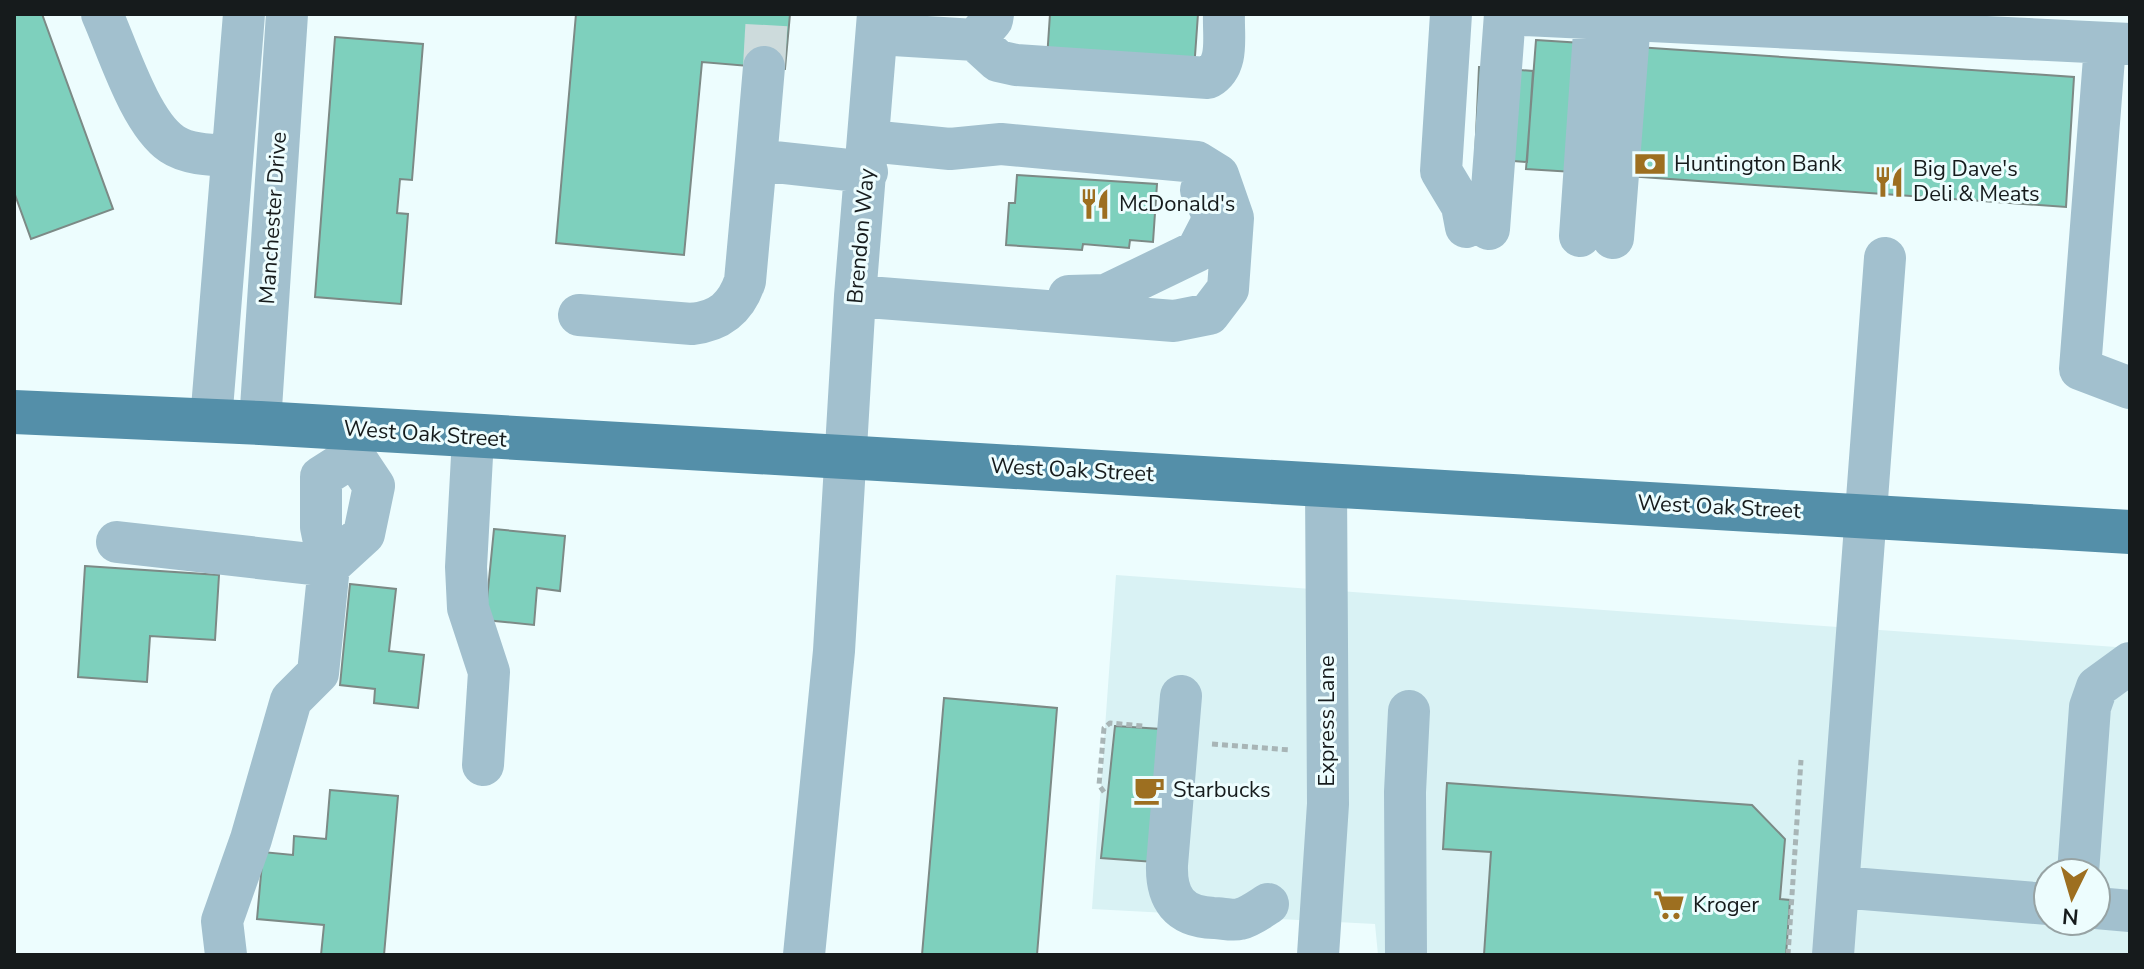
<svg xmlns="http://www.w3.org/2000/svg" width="2144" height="969" viewBox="0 0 2144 969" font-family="'Nunito Sans',sans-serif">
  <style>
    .built { fill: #d9f2f4; fill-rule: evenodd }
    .building { fill: #7ed0bd; stroke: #7c8a86; stroke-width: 2 }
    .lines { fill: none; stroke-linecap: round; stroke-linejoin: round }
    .minor-tunnel { stroke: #cddbdc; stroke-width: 42; stroke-dasharray: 42 21; stroke-linecap: butt }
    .path { stroke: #a8b5b6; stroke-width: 5; stroke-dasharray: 6 4; stroke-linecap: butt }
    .minor { stroke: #a2c0ce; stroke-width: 42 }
    .major { stroke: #548fa9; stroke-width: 44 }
    .labels { text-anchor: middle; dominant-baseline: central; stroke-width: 6; stroke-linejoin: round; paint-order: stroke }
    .poi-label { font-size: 22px; fill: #161b1c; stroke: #edfdfe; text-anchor: start }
    .street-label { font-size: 22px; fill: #161b1c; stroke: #edfdfe }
  </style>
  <rect width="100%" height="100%" fill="#edfdfe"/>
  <path class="built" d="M1116 575 2130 648V955H1378L1375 924 1092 909ZM2048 873H2096V921H2048Z"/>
  <path class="building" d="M14 14H42L113 209 31 239 14 192Z
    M576 14H790L785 69 702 62 684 255 556 243Z
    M1050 14H1198L1194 70 1047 59Z
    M335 37 423 44 412 180 400 179 397 213 408 214 401 304 315 297Z
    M1536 40 1582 43 1573 172 1526 169Z
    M1637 47 2074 77 2066 207 1628 176Z
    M1479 67 1533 71 1527 162 1475 158Z
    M1017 175 1157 184 1153 242 1130 240 1129 248 1083 244 1082 250 1006 245 1009 203H1015Z
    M494 529 565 536 560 591 537 588 534 625 485 620Z
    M85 566 219 575 215 640 150 636 147 682 78 677Z
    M350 584 396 589 389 651 424 655 418 708 374 703 375 689 340 685Z
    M944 698 1057 708 1037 955H922Z
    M1115 726 1161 729 1154 862 1101 858Z
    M1447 783 1752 805 1785 839 1780 899 1790 900 1786 955H1484L1491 852 1443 849Z
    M330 790 398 796 384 955H321L324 925 257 919 263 852 293 855 294 836 326 839Z"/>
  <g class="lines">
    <path class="minor-tunnel" d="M764 67 767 14"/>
    <path class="path" d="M1212 744 1290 750
      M1104 792 1099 785 1104 728 1110 723 1143 726
      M1788 955 1801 760"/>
    <path class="minor" d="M102 14C118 50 140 122 172 144 188 155 214 155 232 156
      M1451 14 1441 171 1462 206 1466 227
      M1505 14 2130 44
      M877 34 975 40 992 20 993 14
      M975 40 998 61 1016 65 1208 78C1230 65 1223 37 1224 14
      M2105 45 2080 369 2130 388
      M764 67 756 160 867 172
      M1489 229 1505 14
      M1580 236 1595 18
      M1613 238 1630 20
      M855 296 1174 321 1209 314 1228 289 1233 218 1218 175 1197 162 1001 144 950 149 869 141
      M1069 296 1106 295 1197 251 1211 224 1212 213 1201 190
      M579 315 692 324C720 321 736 308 745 281L756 160
      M211 421 244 14
      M260 423 287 14
      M473 438 466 567 468 608 489 672 483 765
      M354 456 321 477V527L329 566 364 534 374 486 354 456V429
      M117 542 329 566 318 673 291 700 251 839 222 921 226 955
      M1181 696 1167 865C1166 898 1179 917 1214 918 1222 918 1232 921 1240 919 1249 917 1260 909 1268 904
      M2078 873 2090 707 2097 687 2130 663
      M1839 887 2048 904
      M2096 908 2130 911
      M804 955 834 651 855 296 878 14
      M1318 955 1328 804 1326 486
      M1406 955 1405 792 1409 711
      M1833 955 1885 258"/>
    <path class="major" d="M14 412 260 423 2130 532"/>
  </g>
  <defs>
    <symbol id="bank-bare" viewBox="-9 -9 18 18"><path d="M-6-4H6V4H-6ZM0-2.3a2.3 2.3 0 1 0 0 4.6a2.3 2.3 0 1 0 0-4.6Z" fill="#9d6f20" stroke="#edfdfe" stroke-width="2.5" paint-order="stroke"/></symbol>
    <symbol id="restaurant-bare" viewBox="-9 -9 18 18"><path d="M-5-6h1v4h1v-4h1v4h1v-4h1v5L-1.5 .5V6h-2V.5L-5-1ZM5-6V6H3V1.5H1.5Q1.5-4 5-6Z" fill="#9d6f20" stroke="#edfdfe" stroke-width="2.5" paint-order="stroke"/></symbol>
    <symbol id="cafe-bare" viewBox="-9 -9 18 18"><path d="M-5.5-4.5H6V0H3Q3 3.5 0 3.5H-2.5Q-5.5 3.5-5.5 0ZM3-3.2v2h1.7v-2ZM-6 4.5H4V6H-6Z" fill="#9d6f20" stroke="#edfdfe" stroke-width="2.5" paint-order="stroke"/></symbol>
    <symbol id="supermarket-bare" viewBox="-9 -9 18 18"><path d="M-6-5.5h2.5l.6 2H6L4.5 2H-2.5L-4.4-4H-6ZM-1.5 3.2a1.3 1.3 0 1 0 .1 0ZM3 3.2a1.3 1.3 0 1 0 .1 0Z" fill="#9d6f20" stroke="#edfdfe" stroke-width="2.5" paint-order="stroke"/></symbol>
  </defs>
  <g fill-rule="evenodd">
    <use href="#bank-bare" x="1628" y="142" width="44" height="44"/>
    <use href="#restaurant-bare" x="1867" y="160" width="44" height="44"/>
    <use href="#restaurant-bare" x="1073" y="182" width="44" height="44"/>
    <use href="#cafe-bare" x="1127" y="768" width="44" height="44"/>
    <use href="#supermarket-bare" x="1647" y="883" width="44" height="44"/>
  </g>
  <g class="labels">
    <g class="poi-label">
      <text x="1674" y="164">Huntington Bank</text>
      <text x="1913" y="169">Big Dave's<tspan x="1913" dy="25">Deli &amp; Meats</tspan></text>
      <text x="1119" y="204">McDonald's</text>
      <text x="1173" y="790">Starbucks</text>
      <text x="1693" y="905">Kroger</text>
    </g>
    <g class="street-label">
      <text transform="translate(273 218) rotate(-86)">Manchester Drive</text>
      <text transform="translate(861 236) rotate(-85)">Brendon Way</text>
      <text transform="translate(425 434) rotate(4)">West Oak Street</text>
      <text transform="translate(1072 470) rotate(3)">West Oak Street</text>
      <text transform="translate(1719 507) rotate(3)">West Oak Street</text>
      <text transform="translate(1327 721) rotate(-90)">Express Lane</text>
    </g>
  </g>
  <rect width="2144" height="969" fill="none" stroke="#161b1c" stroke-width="32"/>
  <g transform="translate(2072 897) rotate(185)"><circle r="38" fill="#edfdfe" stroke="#97a3a4" stroke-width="2"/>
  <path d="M0-6L14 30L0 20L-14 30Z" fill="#9d6f20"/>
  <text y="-12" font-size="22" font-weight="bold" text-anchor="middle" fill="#161b1c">N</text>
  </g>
</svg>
